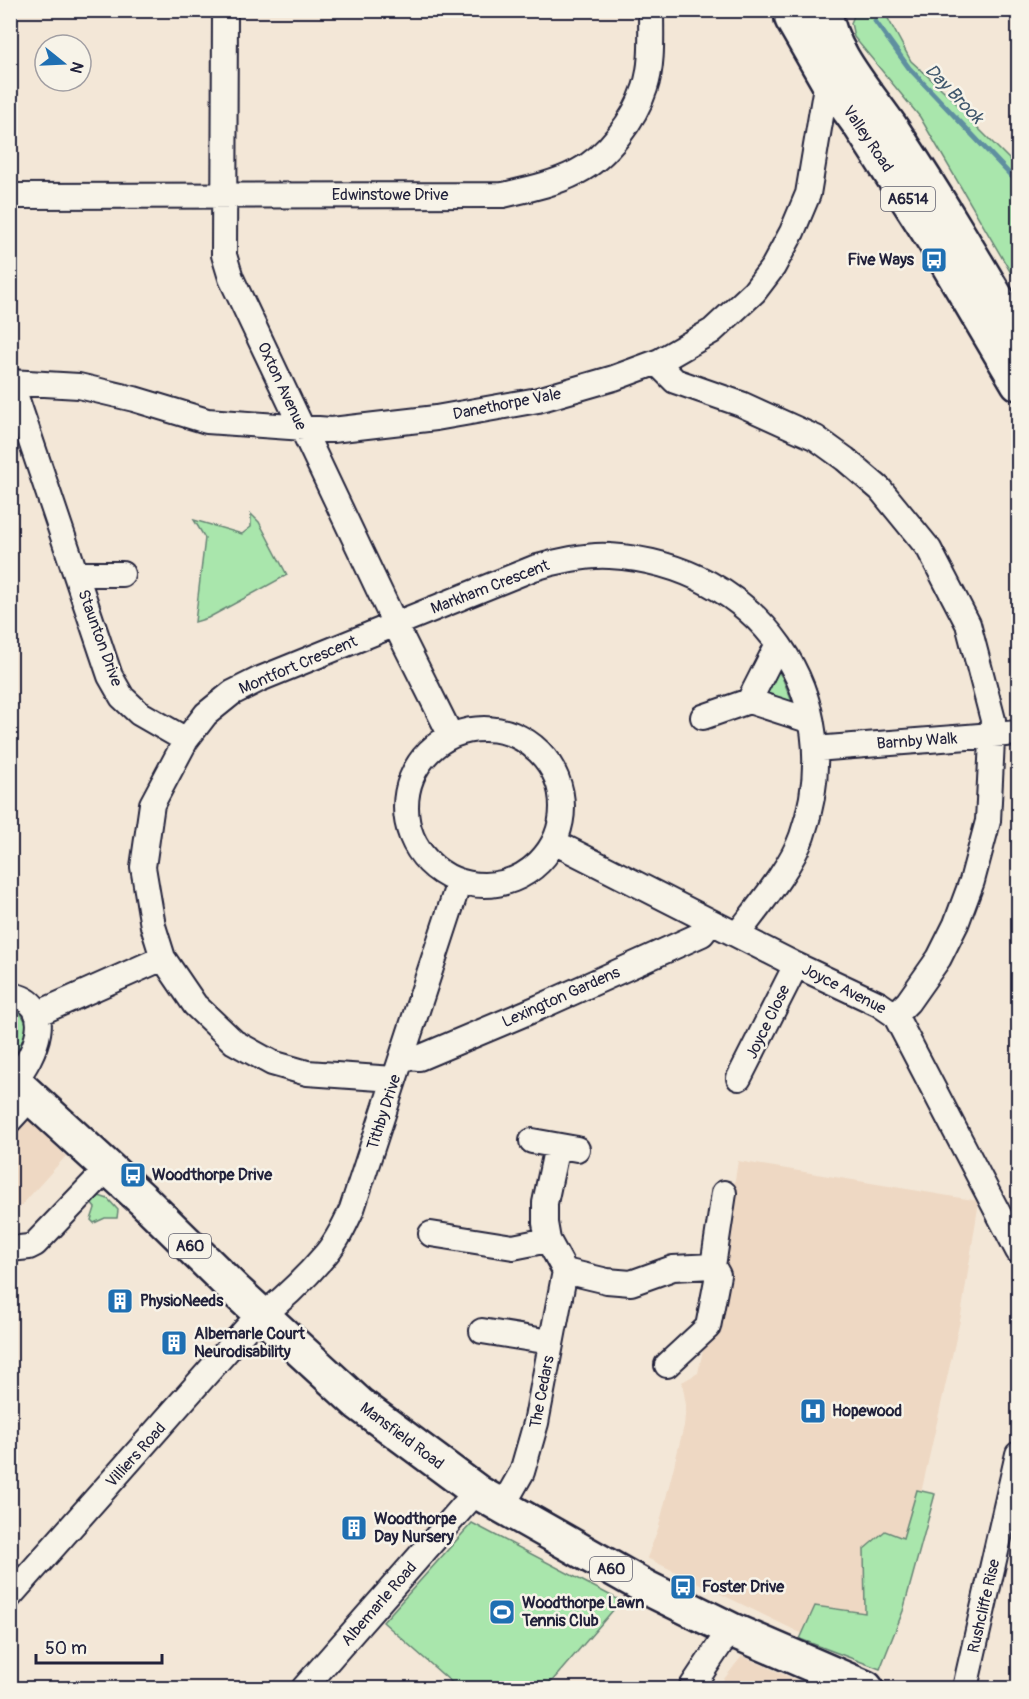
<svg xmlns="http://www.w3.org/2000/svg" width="1029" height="1699" viewBox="0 0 1029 1699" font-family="Pangolin,sans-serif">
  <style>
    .built { fill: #eed8c3 }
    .green { fill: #a9e6ac; stroke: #668474; stroke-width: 1.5 }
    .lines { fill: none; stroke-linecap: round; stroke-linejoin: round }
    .stream { stroke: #5f8fa0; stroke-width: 5 }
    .minor-casing { stroke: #22223b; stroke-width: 28 }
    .highway-casing { stroke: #22223b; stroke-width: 38 }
    .minor { stroke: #f7f3e8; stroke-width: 24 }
    .highway { stroke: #f7f3e8; stroke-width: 33 }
    .labels { text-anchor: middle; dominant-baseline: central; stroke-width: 5; stroke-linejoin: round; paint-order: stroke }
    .shield { fill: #f7f3e8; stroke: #62616f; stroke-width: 1.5 }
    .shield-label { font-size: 15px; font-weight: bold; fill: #22223b }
    .street-label { font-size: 16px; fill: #22223b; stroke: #f7f3e8 }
    .poi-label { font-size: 16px; font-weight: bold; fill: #22223b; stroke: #f7f3e8; text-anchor: start }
    .water-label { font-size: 18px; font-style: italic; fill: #40586d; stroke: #f7f3e8 }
  </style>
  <rect width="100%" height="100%" fill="#f3e7d7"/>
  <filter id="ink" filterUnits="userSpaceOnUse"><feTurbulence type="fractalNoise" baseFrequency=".0167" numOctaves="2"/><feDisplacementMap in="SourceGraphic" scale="12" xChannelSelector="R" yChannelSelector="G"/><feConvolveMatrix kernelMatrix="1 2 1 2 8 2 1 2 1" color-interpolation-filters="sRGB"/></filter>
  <g filter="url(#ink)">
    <path class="built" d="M10 1102 66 1156 11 1217 10 1216Z
      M738 1161 979 1201 961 1316 893 1617 854 1659 647 1558 659 1526 684 1426 686 1405 682 1382 698 1373 720 1274Z
      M742 1656 794 1679 813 1688H717Z"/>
    <path class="green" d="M856 11H884L911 61 953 99 969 119 1018 168V285L920 117 854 37 851 23Z
      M251 514 259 522 287 575 208 618 195 622 205 538 194 520 242 534 251 527Z
      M774 665 782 677 793 704 762 698Z
      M10 1006C17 1008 21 1013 24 1019 33 1035 21 1049 14 1064L11 1060Z
      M99 1196 108 1199 118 1210 117 1218H105L94 1223 91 1220 95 1208 91 1203Z
      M917 1490 935 1494 903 1611 880 1669 800 1639 815 1606 865 1613 864 1549 885 1531 903 1538Z
      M472 1523 621 1601 546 1688H458L383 1622Z"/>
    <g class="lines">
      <path class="stream" d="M875 21 909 68 1018 183"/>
      <defs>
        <path id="minor" d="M225 10 224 255 231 278 395 624 451 736
          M10 196 503 195C529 189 554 184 577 172 607 157 635 119 645 88 653 64 651 36 651 10
          M660 361 663 369 675 381 741 404 816 438 845 459 880 489 929 549 968 624 993 720 988 821 972 881 956 924 939 958 908 1002 895 1015
          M10 379 110 676 122 697 139 713 186 740
          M10 382 79 386 134 399 207 421 332 430 436 418 538 400 614 378 660 361 712 331 754 292 773 267 792 232 808 194 827 80
          M76 574H122
          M749 701 778 644
          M703 717 749 701 811 721
          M406 807a78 78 0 1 1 156 0a78 78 0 1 1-156 0Z
          M815 749 1018 733
          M554 842 796 965 879 1004 895 1015 1018 1251
          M10 995C60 1002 34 1058 14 1081
          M37 1014 163 958
          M403 1056 419 1058 540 1007 702 934 711 922
          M739 1078 796 965
          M394 1079 307 1073 272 1063 234 1042 195 1005 163 958 153 926 143 867 152 804 186 740 206 714 232 693 260 679 534 568C554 562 588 554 610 556 758 565 851 694 802 836 791 868 757 908 737 935
          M10 1120 31 1097
          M532 1141 577 1149
          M431 1234 513 1247 548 1240
          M10 1249 29 1247 35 1244 108 1168
          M565 1271 607 1281 631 1283 673 1268 713 1266 724 1193
          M482 1331 551 1342
          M667 1365 708 1327 718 1275 713 1266
          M502 1507 522 1472 536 1423 565 1271 548 1240 545 1223V1203L557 1146
          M10 1596 248 1327C276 1306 304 1280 326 1254 338 1240 345 1224 352 1209L459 882
          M304 1688 468 1501 479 1493
          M691 1688 721 1643 734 1631
          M965 1688 1018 1454"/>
        <path id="highway" d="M825 10C829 53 871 97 894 132 938 198 978 266 1018 334
          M792 19 827 80 859 124 936 244 1018 383
          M10 1078 142 1199 237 1292 359 1404 479 1493 647 1588 734 1631 866 1688"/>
      </defs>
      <use href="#minor" class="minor-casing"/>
      <use href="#highway" class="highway-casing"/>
      <use href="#minor" class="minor"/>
      <use href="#highway" class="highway"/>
    </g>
  </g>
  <defs>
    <symbol id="bus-square" viewBox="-11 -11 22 22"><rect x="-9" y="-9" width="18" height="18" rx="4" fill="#1f6fb2" stroke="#f7f3e8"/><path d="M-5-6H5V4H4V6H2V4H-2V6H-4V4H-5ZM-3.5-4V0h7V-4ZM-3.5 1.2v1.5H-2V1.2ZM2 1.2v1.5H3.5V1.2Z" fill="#fff"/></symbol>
    <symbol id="building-square" viewBox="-11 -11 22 22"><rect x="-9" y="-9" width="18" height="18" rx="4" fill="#1f6fb2" stroke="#f7f3e8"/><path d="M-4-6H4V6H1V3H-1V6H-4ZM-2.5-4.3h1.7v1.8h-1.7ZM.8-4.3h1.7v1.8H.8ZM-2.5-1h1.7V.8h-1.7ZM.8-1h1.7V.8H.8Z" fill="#fff"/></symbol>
    <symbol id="hospital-square" viewBox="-11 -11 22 22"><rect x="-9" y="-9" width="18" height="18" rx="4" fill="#1f6fb2" stroke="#f7f3e8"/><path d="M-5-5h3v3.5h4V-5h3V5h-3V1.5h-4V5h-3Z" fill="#fff"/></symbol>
    <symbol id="stadium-square" viewBox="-11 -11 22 22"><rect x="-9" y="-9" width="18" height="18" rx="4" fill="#1f6fb2" stroke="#f7f3e8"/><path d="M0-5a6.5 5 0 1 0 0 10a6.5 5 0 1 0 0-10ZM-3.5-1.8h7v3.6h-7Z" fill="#fff"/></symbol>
  </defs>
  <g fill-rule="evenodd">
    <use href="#bus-square" x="919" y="245" width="30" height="30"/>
    <use href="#bus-square" x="118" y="1160" width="30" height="30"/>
    <use href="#building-square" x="105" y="1286" width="30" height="30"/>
    <use href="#building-square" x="159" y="1328" width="30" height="30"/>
    <use href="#hospital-square" x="798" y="1396" width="30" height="30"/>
    <use href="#building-square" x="339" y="1513" width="30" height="30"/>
    <use href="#bus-square" x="668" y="1572" width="30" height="30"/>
    <use href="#stadium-square" x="487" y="1597" width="30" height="30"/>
  </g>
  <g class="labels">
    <g class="shield">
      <rect x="881" y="187" width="54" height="24" rx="4.5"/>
      <rect x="169" y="1234" width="42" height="24" rx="4.5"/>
      <rect x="590" y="1557" width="42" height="24" rx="4.5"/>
    </g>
    <g class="shield-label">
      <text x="908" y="199">A6514</text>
      <text x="190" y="1246">A60</text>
      <text x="611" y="1569">A60</text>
    </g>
    <g class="street-label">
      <text transform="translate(868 139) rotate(56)">Valley Road</text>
      <text x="390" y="195">Edwinstowe Drive</text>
      <text transform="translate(282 386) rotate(65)">Oxton Avenue</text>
      <text transform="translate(507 404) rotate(-11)">Danethorpe Vale</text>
      <text transform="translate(490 587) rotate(-21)">Markham Crescent</text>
      <text transform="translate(100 638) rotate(70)">Staunton Drive</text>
      <text transform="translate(298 665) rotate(-23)">Montfort Crescent</text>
      <text transform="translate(917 741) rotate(-4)">Barnby Walk</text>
      <text transform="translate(844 989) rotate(27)">Joyce Avenue</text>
      <text transform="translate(561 997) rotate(-24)">Lexington Gardens</text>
      <text transform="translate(768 1022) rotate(-64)">Joyce Close</text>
      <text transform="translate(384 1112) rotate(-72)">Tithby Drive</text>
      <text transform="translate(542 1392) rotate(-79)">The Cedars</text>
      <text transform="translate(402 1436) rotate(37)">Mansfield Road</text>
      <text transform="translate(136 1455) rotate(-48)">Villiers Road</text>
      <text transform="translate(379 1604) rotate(-49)">Albemarle Road</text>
      <text transform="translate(984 1606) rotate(-77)">Rushcliffe Rise</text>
    </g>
    <g class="poi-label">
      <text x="914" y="260" text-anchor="end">Five Ways</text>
      <text x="152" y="1175">Woodthorpe Drive</text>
      <text x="140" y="1301">PhysioNeeds</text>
      <text x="194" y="1334">Albemarle Court<tspan x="194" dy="18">Neurodisability</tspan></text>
      <text x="832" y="1411">Hopewood</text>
      <text x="374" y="1519">Woodthorpe<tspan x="374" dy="18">Day Nursery</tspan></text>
      <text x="702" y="1587">Foster Drive</text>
      <text x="522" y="1603">Woodthorpe Lawn<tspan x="522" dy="18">Tennis Club</tspan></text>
    </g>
    <g class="water-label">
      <text transform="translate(954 94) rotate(46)">Day Brook</text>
    </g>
  </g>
  <rect width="1029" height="1699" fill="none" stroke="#f7f3e8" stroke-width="36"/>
  <rect x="18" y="18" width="993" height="1663" fill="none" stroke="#22223b" stroke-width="2" filter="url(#ink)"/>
  <g transform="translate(63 63) rotate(108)"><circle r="28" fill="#f7f3e8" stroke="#a29fa3" stroke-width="1.5"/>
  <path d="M0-4.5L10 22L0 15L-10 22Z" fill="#1f6fb2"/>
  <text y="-9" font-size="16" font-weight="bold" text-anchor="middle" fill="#22223b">N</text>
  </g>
  <path d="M36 1654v9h126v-9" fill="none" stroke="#22223b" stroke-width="3"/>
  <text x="45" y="1654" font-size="18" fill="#22223b" stroke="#f7f3e8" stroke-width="4.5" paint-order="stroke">50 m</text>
</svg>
